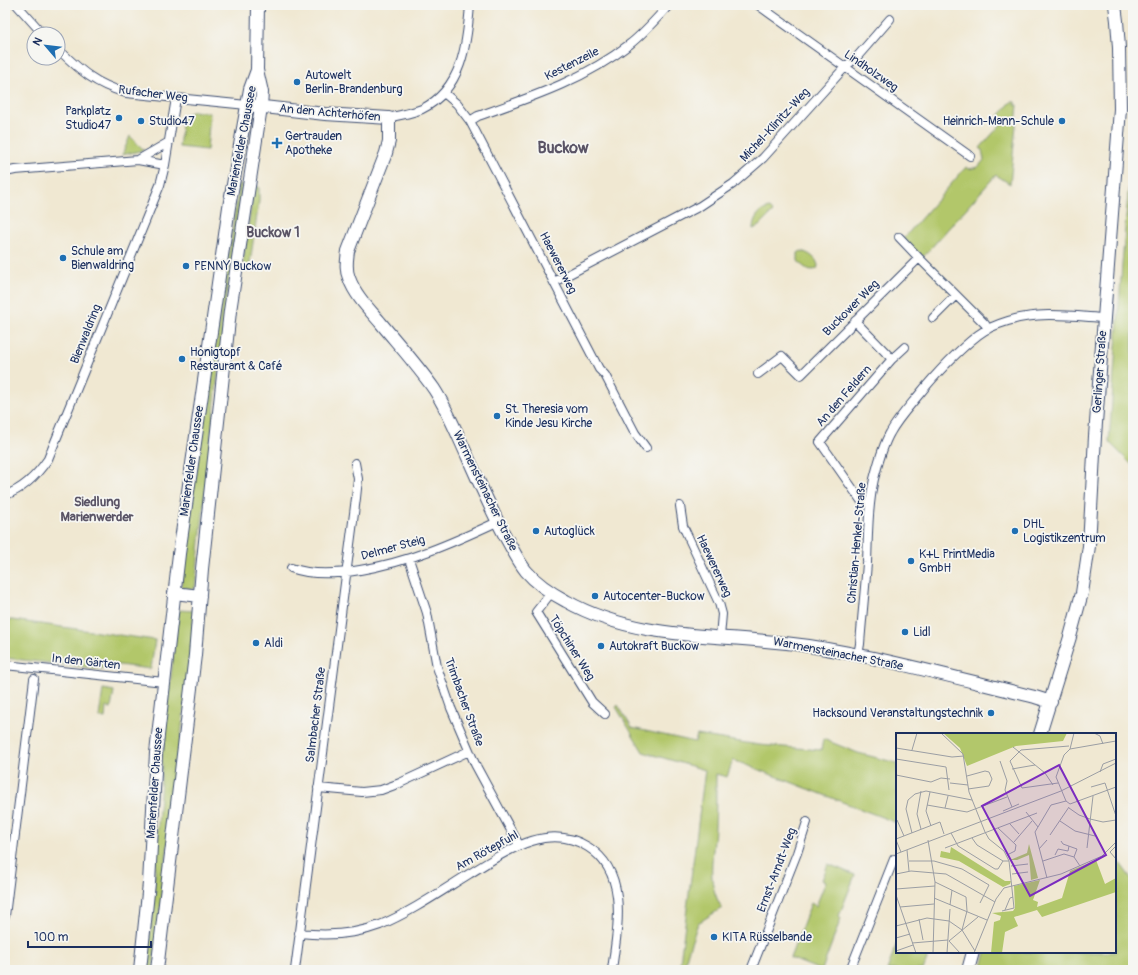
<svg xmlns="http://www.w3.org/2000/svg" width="1138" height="975" viewBox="0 0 1138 975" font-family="Pangolin,sans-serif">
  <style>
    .green { fill: #b2c76b; stroke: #667b64 }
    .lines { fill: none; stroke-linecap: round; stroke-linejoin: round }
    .street-casing { stroke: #3b4b6f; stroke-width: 10 }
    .secondary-casing { stroke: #3b4b6f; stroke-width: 14 }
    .street { stroke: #fff; stroke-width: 8 }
    .secondary { stroke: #fff; stroke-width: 12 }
    .poi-dot { fill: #1f6fb2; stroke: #f6f6f2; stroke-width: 1.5 }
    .labels { text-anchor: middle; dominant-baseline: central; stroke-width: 3.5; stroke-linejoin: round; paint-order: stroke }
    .street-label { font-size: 12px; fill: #1b2f5e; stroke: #f6f6f2 }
    .poi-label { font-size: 12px; fill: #1b2f5e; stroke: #f6f6f2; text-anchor: start }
    .neighbourhood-label { font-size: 13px; font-weight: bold; fill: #5a5466; stroke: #f6f6f2 }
    .quarter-label { font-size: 14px; font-weight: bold; fill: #5a5466; stroke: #f6f6f2 }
    .district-label { font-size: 16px; font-weight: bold; fill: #5a5466; stroke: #f6f6f2 }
    .inset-road { fill: none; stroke: #9b9ea4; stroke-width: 1 }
    .view { fill: #7b2cbf; fill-opacity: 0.15; stroke: #7b2cbf; stroke-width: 2 }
    .inset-edge { fill: none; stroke: #1b2f5e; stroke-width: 2 }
  </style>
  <rect width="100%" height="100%" fill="#f6f6f2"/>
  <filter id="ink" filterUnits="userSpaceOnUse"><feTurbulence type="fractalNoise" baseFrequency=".025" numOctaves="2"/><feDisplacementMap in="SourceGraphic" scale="8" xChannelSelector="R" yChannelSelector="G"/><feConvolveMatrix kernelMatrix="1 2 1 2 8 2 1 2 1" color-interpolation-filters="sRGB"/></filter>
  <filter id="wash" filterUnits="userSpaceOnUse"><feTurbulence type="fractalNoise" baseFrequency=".012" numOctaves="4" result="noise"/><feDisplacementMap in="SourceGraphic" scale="16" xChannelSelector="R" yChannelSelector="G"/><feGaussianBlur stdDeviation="0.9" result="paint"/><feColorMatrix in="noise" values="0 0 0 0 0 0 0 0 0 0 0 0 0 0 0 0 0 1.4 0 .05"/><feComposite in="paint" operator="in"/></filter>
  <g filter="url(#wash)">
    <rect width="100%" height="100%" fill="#f0e8d2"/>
    <path class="green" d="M1011 102H1015V105H1018L1010 184 996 175 923 257 903 239 966 167 969 169 978 167 984 160 982 150 980 148 1002 123 997 118Z
      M193 111 210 113 207 150 179 147 183 116Z
      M1133 135V466L1109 442 1122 264Z
      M130 136 144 150 122 155Z
      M239 184H242L224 317 195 588 192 589 181 587 193 494Z
      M254 186 259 187V201L249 270 242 269Z
      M769 208 773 212 759 226 753 229C753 219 758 211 769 208Z
      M801 251C809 253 817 258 818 266L817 269C809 272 803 267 798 261V253Z
      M179 610 194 611 192 643 153 970H146L152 918 164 733Z
      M5 619 155 640 151 669 103 663 102 669 5 658Z
      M103 689 114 691 111 708 106 707 105 718 99 717Z
      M618 705 632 728 695 742 697 735 759 745 821 750 823 739 858 753 897 763V823L733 760 727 777 716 774C716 792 716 809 715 827 714 856 705 881 722 908L698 923 688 952 683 970H679L705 770 643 752 616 707Z
      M1115 856 1133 881V970H981L986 952H1115Z
      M828 864 855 875 839 916 841 918 822 970H820L790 958 811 903 816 906 826 881 822 880Z
      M897 943V952H930L923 970H887Z"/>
  </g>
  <g filter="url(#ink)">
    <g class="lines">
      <defs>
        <path id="street" d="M17 5 43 34
          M758 5 970 156
          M58 49C81 71 95 84 126 93L247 105
          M444 93 457 104 470 121 599 369 605 375 635 433 646 448
          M389 118C400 115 412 113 422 109 462 89 467 45 470 5
          M470 121 478 116C532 97 584 80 630 44 644 33 657 18 669 5
          M138 160 169 142
          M5 172 15 170 138 160 165 165
          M899 237 919 258
          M554 282 700 206 733 184 763 158 846 66 856 58 890 19
          M933 318 956 295
          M855 321 892 359 820 442 862 502 870 503
          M892 359 905 347
          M758 374 782 356 801 375 919 258 985 324 988 329
          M5 495C24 489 37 475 48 459L160 185 165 165 176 98
          M680 506 683 526 719 603 722 614 720 637
          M409 559 427 613 437 667 451 708 475 764 519 845
          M291 568C313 576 337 574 360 570 409 562 452 543 497 522
          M551 593 536 612 592 702 605 714
          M858 655 860 644C862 617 865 590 867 563 868 535 868 506 874 479 878 464 882 447 890 433 897 420 907 409 917 397 935 375 955 353 978 335 987 328 998 324 1008 321 1039 311 1073 316 1104 318
          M5 665 164 682
          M318 788 362 792 381 790 400 783 469 751
          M5 916 34 679
          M299 933C326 936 354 935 380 925 411 912 440 892 469 874 504 853 547 821 588 847 630 873 617 930 612 970
          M295 970 356 498 358 479 355 463
          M751 970 797 853 807 822
          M850 970 894 859"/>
        <path id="secondary" d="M247 105 325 114 389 118V141L386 153 348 251C347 260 345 269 349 278 355 295 368 308 380 322 398 344 418 366 434 389 445 406 453 424 461 442 475 473 489 506 505 536 512 548 518 561 526 571 537 584 551 593 566 601 640 643 728 633 809 646 885 658 960 679 1035 697L1051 702
          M174 593 200 596
          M1040 734 1070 637 1082 593 1089 546 1095 436 1120 109 1119 48 1117 21 1115 5
          M140 970 149 883 156 753 179 554 229 207 250 89 257 70
          M157 970 195 655 202 569 230 311 261 107 262 92 257 70 258 5
          M968 970 973 952"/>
      </defs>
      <use href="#street" class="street-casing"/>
      <use href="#secondary" class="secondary-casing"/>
      <use href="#street" class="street"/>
      <use href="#secondary" class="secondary"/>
    </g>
  </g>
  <g class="poi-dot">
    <circle cx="297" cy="82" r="4"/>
    <circle cx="119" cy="118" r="4"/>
    <circle cx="141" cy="121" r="4"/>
    <circle cx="1062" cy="121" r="4"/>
    <path d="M275 137h4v4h4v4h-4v4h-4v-4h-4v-4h4z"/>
    <circle cx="63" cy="258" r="4"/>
    <circle cx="186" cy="266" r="4"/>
    <circle cx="182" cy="359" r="4"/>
    <circle cx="497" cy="416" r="4"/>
    <circle cx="536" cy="531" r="4"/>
    <circle cx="1015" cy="531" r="4"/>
    <circle cx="911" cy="561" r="4"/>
    <circle cx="595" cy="596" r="4"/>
    <circle cx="905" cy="632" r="4"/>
    <circle cx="256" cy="643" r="4"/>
    <circle cx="601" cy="646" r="4"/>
    <circle cx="991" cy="713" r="4"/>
    <circle cx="714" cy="937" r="4"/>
  </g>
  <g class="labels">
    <g class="street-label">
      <text transform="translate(572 64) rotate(-27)">Kestenzeile</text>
      <text transform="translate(871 71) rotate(35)">Lindholzweg</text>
      <text transform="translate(153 94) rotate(7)">Rufacher Weg</text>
      <text transform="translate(330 113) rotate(5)">An den Achterhöfen</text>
      <text transform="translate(775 125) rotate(-47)">Michel-Klinitz-Weg</text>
      <text transform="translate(242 141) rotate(-79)">Marienfelder Chaussee</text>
      <text transform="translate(558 263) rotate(63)">Haewererweg</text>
      <text transform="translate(851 308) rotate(-45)">Buckower Weg</text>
      <text transform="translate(86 334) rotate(-68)">Bienwaldring</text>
      <text transform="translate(1100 372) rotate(-86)">Gerlinger Straße</text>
      <text transform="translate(844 396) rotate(-49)">An den Feldern</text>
      <text transform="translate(192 461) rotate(-82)">Marienfelder Chaussee</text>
      <text transform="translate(485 491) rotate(64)">Warmensteinacher Straße</text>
      <text transform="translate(857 543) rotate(-85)">Christian-Henkel-Straße</text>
      <text transform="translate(393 548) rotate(-15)">Delmer Steig</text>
      <text transform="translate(714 566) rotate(65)">Haewererweg</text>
      <text transform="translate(572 648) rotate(58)">Töpchiner Weg</text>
      <text transform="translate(838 654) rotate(11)">Warmensteinacher Straße</text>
      <text transform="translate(86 662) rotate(6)">In den Gärten</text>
      <text transform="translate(464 702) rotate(70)">Trimbacher Straße</text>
      <text transform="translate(316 715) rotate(-83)">Salmbacher Straße</text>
      <text transform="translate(155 783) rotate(-86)">Marienfelder Chaussee</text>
      <text transform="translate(487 851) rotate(-29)">Am Rötepfuhl</text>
      <text transform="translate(777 870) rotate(-69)">Ernst-Arndt-Weg</text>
    </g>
    <g class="poi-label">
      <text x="305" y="75">Autowelt<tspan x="305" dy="14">Berlin-Brandenburg</tspan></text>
      <text x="111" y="111" text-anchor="end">Parkplatz<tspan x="111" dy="14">Studio47</tspan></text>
      <text x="149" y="121">Studio47</text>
      <text x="1054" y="121" text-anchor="end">Heinrich-Mann-Schule</text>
      <text x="285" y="136">Gertrauden<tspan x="285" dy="14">Apotheke</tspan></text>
      <text x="71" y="251">Schule am<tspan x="71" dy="14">Bienwaldring</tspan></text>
      <text x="194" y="266">PENNY Buckow</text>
      <text x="190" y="352">Honigtopf<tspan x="190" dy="14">Restaurant &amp; Café</tspan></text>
      <text x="505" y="409">St. Theresia vom<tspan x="505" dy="14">Kinde Jesu Kirche</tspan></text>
      <text x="1023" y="524">DHL<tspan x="1023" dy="14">Logistikzentrum</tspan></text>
      <text x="544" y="531">Autoglück</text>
      <text x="919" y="554">K+L PrintMedia<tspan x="919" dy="14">GmbH</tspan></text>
      <text x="603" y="596">Autocenter-Buckow</text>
      <text x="913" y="632">Lidl</text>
      <text x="264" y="643">Aldi</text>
      <text x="609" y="646">Autokraft Buckow</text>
      <text x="983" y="713" text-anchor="end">Hacksound Veranstaltungstechnik</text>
      <text x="722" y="937">KITA Rüsselbande</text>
    </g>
    <g class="neighbourhood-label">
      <text x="97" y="502">Siedlung<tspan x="97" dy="15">Marienwerder</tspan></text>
    </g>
    <g class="quarter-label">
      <text x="273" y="232">Buckow 1</text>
    </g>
    <g class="district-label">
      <text x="563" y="148">Buckow</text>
    </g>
  </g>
  <g transform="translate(896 733)">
    <rect width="220" height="220" fill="#f0e8d2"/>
    <path d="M47 0H171L167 8 120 13 71 33 64 15ZM133 111 142 145 135 147 133 122 121 127H114L131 120ZM55 114 109 148H115L114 151 107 154 63 128 44 124 45 118 54 120ZM200 127 209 151 220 145V159L146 184 141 177 118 184 122 193 109 199 106 220H95L98 189 104 187 105 183 96 180 117 178 119 175 118 153 144 147 137 167 142 169 141 174 166 165 174 138Z" fill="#b2c76b"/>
    <path class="inset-road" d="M45 0 67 21 73 59 89 99 93 106 108 118 113 128 118 175 106 178M198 0 204 3 207 11M220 8 174 16 168 22 160 44 170 68 174 71 220 54M117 14 149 40 157 52M0 15 56 24 68 23M174 16 178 0M16 17 21 0M0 26 50 34 53 57M104 28 111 48 109 57 116 74M116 36 139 32M204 39 207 31 220 26M0 42 35 49 45 45 54 46M71 43 89 38 93 39 96 46 93 53 72 56M54 50 72 52M162 50 126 55 114 28 125 17 173 13M195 54 209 50 220 83M25 58 21 81 25 96M34 59 30 78 35 93M31 72 71 79 111 64M49 75 52 63M173 75 183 82 194 86 207 89 220 87M107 78 123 71M130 79 142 94M1 87 8 103M164 88 179 98 199 103M44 89 48 101M114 91 123 101M102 95 120 112 119 118 111 122M16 100 10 76 12 67 19 61 30 58 76 67M55 100 62 113 99 136H102L107 128M154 102 173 74M76 105 81 112 107 128H113M0 106 44 89M0 107 5 119M32 107 39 149 37 220M165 108 167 111 181 116 178 124M118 109 136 88M220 113 214 119 220 126M49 115 141 80M191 115 197 63M143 116 151 107M11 117 13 138M0 121 165 58 220 30M159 122 162 116 172 118 173 113M13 128H38L66 136 93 152 84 170M147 128 168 121 178 124 184 133M115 133 132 131M0 141 15 138 50 141 99 169M116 141 132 139M151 145 139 99 155 72 170 68M39 149 70 164M0 156 39 153M0 162 20 220M38 165 91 187M54 172 56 157M4 174 38 171M109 177 114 165 117 164M23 186 27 207M0 193 31 185 53 188 66 197 79 218M66 197 71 178 70 164M0 205 14 201M53 208 82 184M53 208 64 220M16 210 52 207M0 218 17 212M51 220 54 176M78 220 100 166 108 155 165 141 206 123 220 109"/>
    <path class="view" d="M163 32 210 122 134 163 86 73Z"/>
    <rect width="220" height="220" class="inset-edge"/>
  </g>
  <rect width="1138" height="975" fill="none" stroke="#f6f6f2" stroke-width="20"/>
  <g transform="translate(46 46) rotate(298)"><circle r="19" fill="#f6f6f2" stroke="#9ea6b7"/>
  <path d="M0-3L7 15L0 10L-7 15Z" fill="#1f6fb2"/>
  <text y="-6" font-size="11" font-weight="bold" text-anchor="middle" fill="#1b2f5e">N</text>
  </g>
  <path d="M28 941v6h123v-6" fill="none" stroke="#1b2f5e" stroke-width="2"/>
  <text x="34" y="941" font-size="12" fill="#1b2f5e" stroke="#f6f6f2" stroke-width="3" paint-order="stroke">100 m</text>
</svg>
